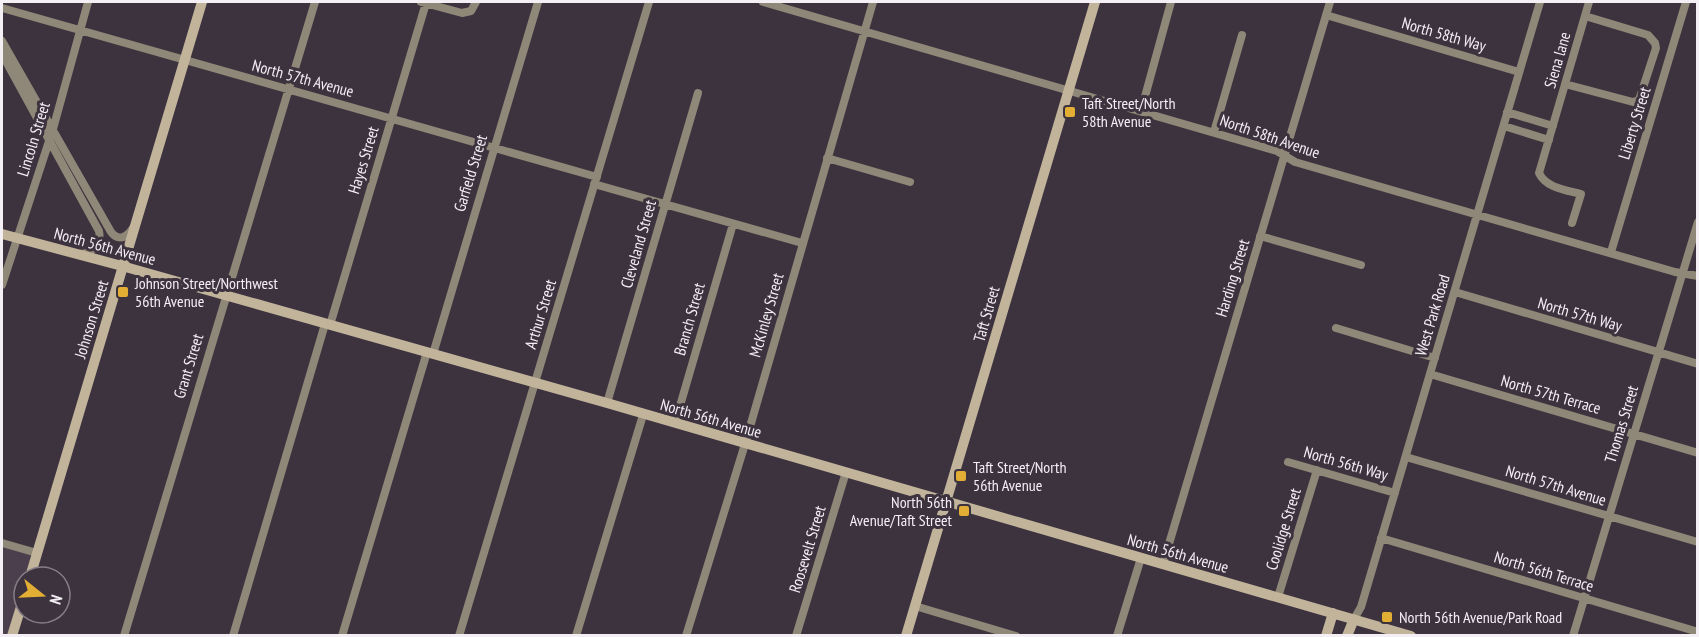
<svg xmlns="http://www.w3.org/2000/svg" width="1699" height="637" viewBox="0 0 1699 637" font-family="'PT Sans Narrow',sans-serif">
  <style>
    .built { fill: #4b3e4d }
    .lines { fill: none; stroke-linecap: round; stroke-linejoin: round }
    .street { stroke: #8f8777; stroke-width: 8 }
    .secondary { stroke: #c1b49b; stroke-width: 10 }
    .poi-dot { fill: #e2af34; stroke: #3d333f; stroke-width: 2 }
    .labels { text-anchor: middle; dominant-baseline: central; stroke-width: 6; stroke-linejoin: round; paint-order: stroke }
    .street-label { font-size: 16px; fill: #f4eef5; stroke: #3d333f }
    .poi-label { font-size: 16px; fill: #f4eef5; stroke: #3d333f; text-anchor: start }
  </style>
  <rect width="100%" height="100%" fill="#3d333f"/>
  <path class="built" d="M2 543 37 553 30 577H24V597L13 635H2Z"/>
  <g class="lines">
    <path class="street" d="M421 2 462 13 471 11 476 2
      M763 2 1277 151 1295 162 1675 272 1698 276
      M2 8 597 177
      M1326 15 1519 72
      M2 41 111 232C119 242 127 237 133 228
      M2 54 99 231C102 246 92 253 79 254
      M1565 84 1633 102 1639 100 1656 48 1655 43 1648 35 1585 16
      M1141 111 1171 2
      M1507 112 1553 126
      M1504 126 1549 140
      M1214 132 1242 35
      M827 158 910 182
      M594 184 802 243
      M1572 223 1581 194C1566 190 1546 188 1539 173L1589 2
      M1260 236 1361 265
      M1611 252 1686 2
      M2 285 53 129 88 2
      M1455 292 1698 364
      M330 325 426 3
      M1336 328 1435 358
      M433 354 538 2
      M1430 374 1698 453
      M607 403 698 93
      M675 423 733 224
      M1406 457 1698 542
      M1288 462 1395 493
      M1381 538 1698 632
      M2 543 37 553
      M1163 564 1330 2
      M1278 597 1317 470
      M915 606 1016 636
      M1354 619 1361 607 1540 2
      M124 636 315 2
      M233 636 325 324
      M342 636 427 352
      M459 636 649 2
      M576 636 643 415
      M686 636 745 444 873 2
      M796 636 846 472
      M1117 636 1141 558
      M1573 636 1698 222"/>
    <path class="secondary" d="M2 234 122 266 607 403 1411 636
      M30 577 202 2
      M12 636 24 597
      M906 636 1095 2
      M1326 636 1333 613
      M1347 636 1354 619"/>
  </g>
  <g class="poi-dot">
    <rect x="1064" y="106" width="12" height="12" rx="3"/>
    <rect x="117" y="286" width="12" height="12" rx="3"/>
    <rect x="955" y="470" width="12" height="12" rx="3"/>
    <rect x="958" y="505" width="12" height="12" rx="3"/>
    <rect x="1381" y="611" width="12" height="12" rx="3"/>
  </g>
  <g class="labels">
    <g class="street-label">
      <text transform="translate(1444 34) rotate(16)">North 58th Way</text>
      <text transform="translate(1557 60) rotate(-74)">Siena lane</text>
      <text transform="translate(303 78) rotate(15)">North 57th Avenue</text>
      <text transform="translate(1634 123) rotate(-73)">Liberty Street</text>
      <text transform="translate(1270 136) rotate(19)">North 58th Avenue</text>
      <text transform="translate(33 139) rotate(-73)">Lincoln Street</text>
      <text transform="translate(363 160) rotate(-73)">Hayes Street</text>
      <text transform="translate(470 173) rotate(-73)">Garfield Street</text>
      <text transform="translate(638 244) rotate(-74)">Cleveland Street</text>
      <text transform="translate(105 246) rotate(15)">North 56th Avenue</text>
      <text transform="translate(1232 278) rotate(-73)">Harding Street</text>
      <text transform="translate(540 314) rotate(-73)">Arthur Street</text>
      <text transform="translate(986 314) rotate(-74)">Taft Street</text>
      <text transform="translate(1580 314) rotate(16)">North 57th Way</text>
      <text transform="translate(766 315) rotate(-74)">McKinley Street</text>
      <text transform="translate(1432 315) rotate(-73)">West Park Road</text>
      <text transform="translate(91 319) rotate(-73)">Johnson Street</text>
      <text transform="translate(689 319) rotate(-74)">Branch Street</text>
      <text transform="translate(188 366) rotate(-73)">Grant Street</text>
      <text transform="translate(1551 394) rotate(16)">North 57th Terrace</text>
      <text transform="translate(711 418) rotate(16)">North 56th Avenue</text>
      <text transform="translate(1621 424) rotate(-73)">Thomas Street</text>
      <text transform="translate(1346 463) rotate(16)">North 56th Way</text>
      <text transform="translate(1556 485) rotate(17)">North 57th Avenue</text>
      <text transform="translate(1283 529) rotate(-73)">Coolidge Street</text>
      <text transform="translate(807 549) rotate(-73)">Roosevelt Street</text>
      <text transform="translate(1178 553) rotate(16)">North 56th Avenue</text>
      <text transform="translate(1544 571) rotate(17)">North 56th Terrace</text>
    </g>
    <g class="poi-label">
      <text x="1082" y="103">Taft Street/North<tspan x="1082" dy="18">58th Avenue</tspan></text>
      <text x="135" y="283">Johnson Street/Northwest<tspan x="135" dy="18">56th Avenue</tspan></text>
      <text x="973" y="467">Taft Street/North<tspan x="973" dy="18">56th Avenue</tspan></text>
      <text x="952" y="502" text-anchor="end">North 56th<tspan x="952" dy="18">Avenue/Taft Street</tspan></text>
      <text x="1399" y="617">North 56th Avenue/Park Road</text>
    </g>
  </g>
  <rect width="1699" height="637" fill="none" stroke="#f4eef5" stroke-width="6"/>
  <g transform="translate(42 595) rotate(108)"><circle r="28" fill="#3d333f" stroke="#867e88" stroke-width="1.5"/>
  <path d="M0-4.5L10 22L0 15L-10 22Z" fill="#e2af34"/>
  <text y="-9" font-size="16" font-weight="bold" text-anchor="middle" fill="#f4eef5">N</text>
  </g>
</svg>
